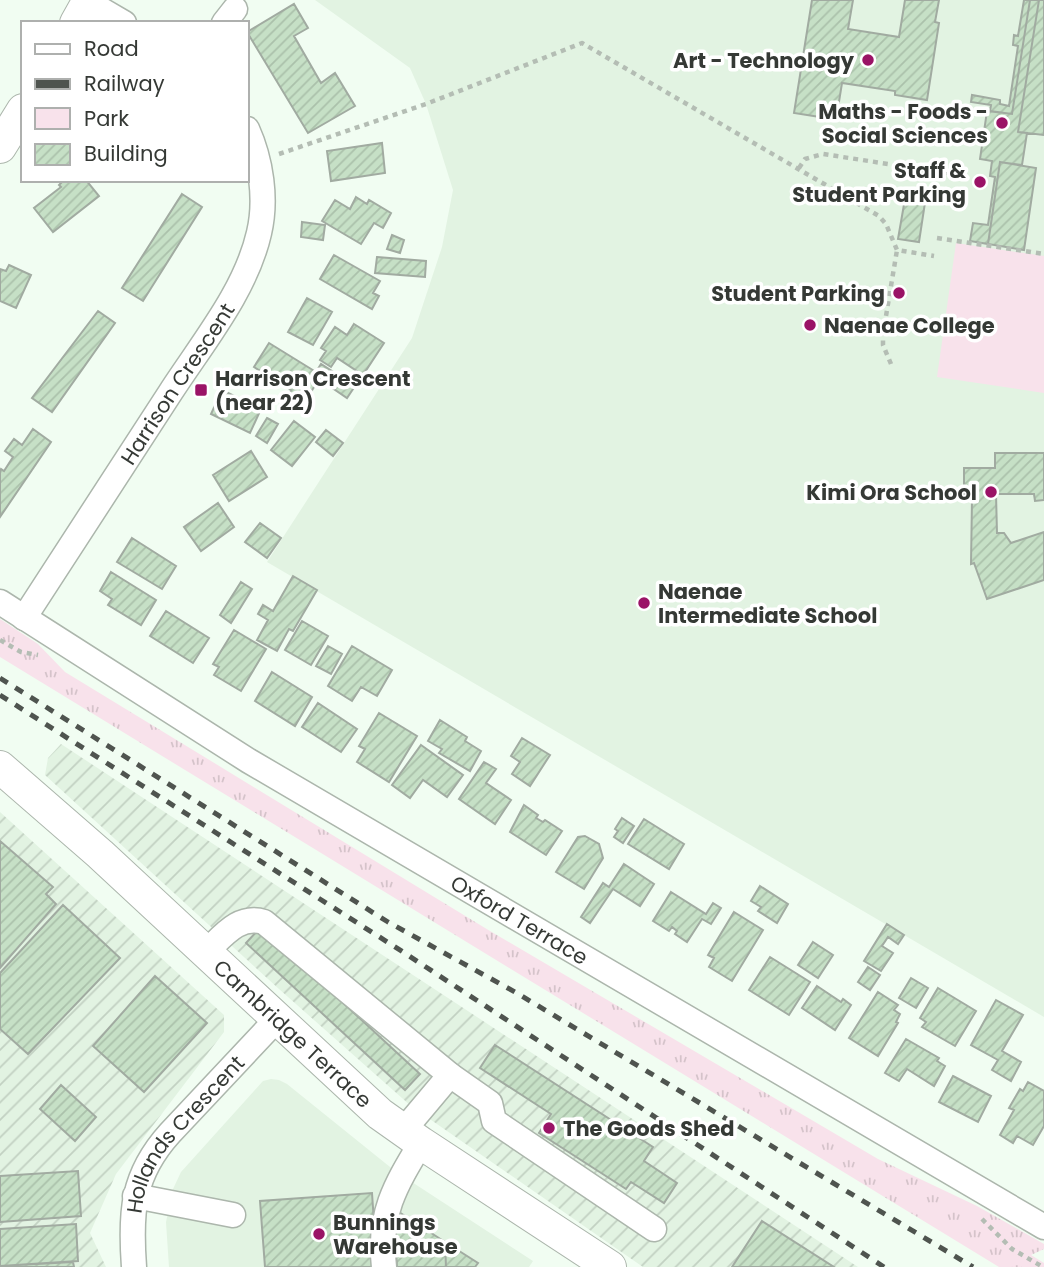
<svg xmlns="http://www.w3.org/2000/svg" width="1044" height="1267" viewBox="0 0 1044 1267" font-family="Poppins,sans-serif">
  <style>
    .built { fill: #e2f3e2 }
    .industrial { fill: url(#industrial-furrows) }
    .grass { fill: url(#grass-tufts) }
    .park { fill: #f8e2eb }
    .building { fill: url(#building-hatch); stroke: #a1aba1; stroke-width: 2 }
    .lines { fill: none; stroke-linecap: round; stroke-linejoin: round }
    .minor-casing { stroke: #acb6ac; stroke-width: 27 }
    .major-casing { stroke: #acb6ac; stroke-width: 34 }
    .path { stroke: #b4bdb4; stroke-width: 4.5; stroke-dasharray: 5 5; stroke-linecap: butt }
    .minor { stroke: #fff; stroke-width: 24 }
    .major { stroke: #fff; stroke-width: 32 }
    .rail { stroke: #4f544f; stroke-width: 5; stroke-dasharray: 9 9; stroke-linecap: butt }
    .poi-dot { fill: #9a1366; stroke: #fff; stroke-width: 2.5 }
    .labels { text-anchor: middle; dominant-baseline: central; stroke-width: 7; stroke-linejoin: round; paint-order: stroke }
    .poi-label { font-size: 21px; font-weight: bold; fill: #353935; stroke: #fff; text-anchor: end }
    .street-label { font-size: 21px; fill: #353935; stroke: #fff }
  </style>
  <defs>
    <pattern id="industrial-furrows" width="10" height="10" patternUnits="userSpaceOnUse" patternTransform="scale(1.75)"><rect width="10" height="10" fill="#e2f3e2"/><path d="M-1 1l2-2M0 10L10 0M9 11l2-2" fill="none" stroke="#c2d1c2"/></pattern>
    <pattern id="grass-tufts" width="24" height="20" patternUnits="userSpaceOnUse" patternTransform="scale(1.75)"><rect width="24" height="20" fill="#f8e2eb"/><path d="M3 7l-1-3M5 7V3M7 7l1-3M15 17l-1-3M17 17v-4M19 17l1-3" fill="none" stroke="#d5c3ca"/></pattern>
    <pattern id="building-hatch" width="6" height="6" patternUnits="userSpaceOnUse" patternTransform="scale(1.75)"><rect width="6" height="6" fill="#c6e0c6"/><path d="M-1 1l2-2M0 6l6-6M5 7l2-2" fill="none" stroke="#abc1ab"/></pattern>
  </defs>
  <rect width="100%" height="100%" fill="#f1fdf2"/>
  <path class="built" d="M315 0H1044V1017L267 562 412 338 442 247 453 190 426 104 410 68Z
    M271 1079 279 1080 287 1084 395 1171 533 1261 529 1267H169L166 1222 173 1189 181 1172 263 1081Z"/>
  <path class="industrial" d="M61 744 858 1267H643L411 1106 279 989 45 775 48 758Z
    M0 812 224 1015V1032L116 1174 90 1233 106 1267H0Z"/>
  <path class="grass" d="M0 619 38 644 65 672 490 931 878 1159 977 1206 1044 1244V1249L1031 1255 1044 1263V1267H999L0 657Z"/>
  <path class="park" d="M956 243 1044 256V393L937 377Z"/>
  <path class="building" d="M812 0H853L848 29 899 37 905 0H939L935 22 939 23 927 100 895 95V91L842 83 838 108H835L833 119 794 113Z
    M1024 0H1030L1012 114 990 111 991 105 971 102 972 95 1000 100V104L1009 106 1018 46 1013 45 1014 35 1018 36Z
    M1030 0H1039L1018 132 1027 133 1022 165 1000 162 988 244 970 241 973 223 988 225 995 177 990 176 992 161 980 159 987 111 1012 114Z
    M1039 0H1044V135L1018 132Z
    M294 4 308 28 294 36 321 83 335 73 355 106 308 133 247 32Z
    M382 143 385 173 331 181 327 151Z
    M1000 162 1036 168 1024 250 988 244Z
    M64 180H86L99 196 53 232 34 208 61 187 59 185Z
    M906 193 926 196 919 242 898 239Z
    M182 194 202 207 143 301 122 288Z
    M356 197 367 204 369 200 391 213 383 228 374 223 361 244 322 221 335 200 350 209Z
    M302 222 325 225 323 240 301 237Z
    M392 235 404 240 400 253 387 249Z
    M334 255 380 281 373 293 379 296 372 309 320 279Z
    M377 257 426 261 425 277 375 273Z
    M9 265 31 275 16 308 0 301V269L6 271Z
    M307 298 332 312 313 345 288 332Z
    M98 311 115 323 52 412 32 398Z
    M354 324 384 343 363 375 337 358 331 367 320 360 326 351 321 348 335 327 347 335Z
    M269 343 316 372 321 364 355 386 347 398 319 379 306 400 303 398 296 408 284 401 291 390 254 367Z
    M222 390 261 409 250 433 211 414Z
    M267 418 278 424 267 443 256 436Z
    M294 421 315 437 292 466 271 450Z
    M33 429 51 442 0 517V471L1 469 4 471 13 457 5 451 14 439 22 445Z
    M326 430 343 443 333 456 316 442Z
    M251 451 267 477 229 501 213 475Z
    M995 453H1044V500L1035 501 1034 494H996L997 533H1004L1011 543 1044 532V580L987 599 974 563 971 564 972 499 964 500V468H995Z
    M218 503 234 527 201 551 184 527Z
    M260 523 281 538 267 558 245 542Z
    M132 538 176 566 162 589 117 562Z
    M111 572 156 600 141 625 108 605 112 599 100 591Z
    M293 576 317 590 293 631 289 629 277 651 257 640 268 620 258 614 263 605 273 611Z
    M241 582 252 589 231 623 220 615Z
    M166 611 209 638 193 663 150 636Z
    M302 621 328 636 311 665 285 650Z
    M234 630 266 649 241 691 214 675 219 667 213 664Z
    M328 646 342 654 331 674 316 666Z
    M352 646 392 670 377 696 361 687 352 701 328 686Z
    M272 672 312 697 295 726 255 701Z
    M318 703 357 729 341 752 302 727Z
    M379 713 417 736 389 782 357 762 365 749 359 746Z
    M440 720 467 737 465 741 481 751 470 771 439 753 442 749 428 741Z
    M522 738 550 755 530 786 512 774 520 762 511 756Z
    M421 745 463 775 447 797 423 780 410 798 392 785Z
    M484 762 496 769 486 783 511 800 495 824 459 799Z
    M524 805 538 815 536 818 543 822 545 820 562 831 546 855 510 832Z
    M622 818 634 826 623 843 614 837 618 831 615 829Z
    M644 819 684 844 669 869 628 844Z
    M585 836 599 844 603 858 584 889 556 872 578 837Z
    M0 841 53 887 46 894 56 904 0 968Z
    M624 864 654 884 640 906 613 889 590 923 581 917 603 883 609 887Z
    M760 886 788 904 777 923 758 911 761 907 751 901Z
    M671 892 706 914 713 903 721 908 711 924 702 919 687 942 675 934 677 931 672 927 669 931 653 921Z
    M63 905 120 958 28 1054 0 1029V973Z
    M734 912 763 930 732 981 709 967 714 958 708 955Z
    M887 924 904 935 898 944 888 937 882 946 893 953 881 971 864 961Z
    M261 927 420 1074 405 1090 246 943Z
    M813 942 833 955 818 978 798 965Z
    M770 957 810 982 789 1015 749 990Z
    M868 967 880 975 870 990 858 982Z
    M155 976 207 1023 144 1092 93 1046Z
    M911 978 928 988 916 1008 899 998Z
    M817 986 841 1002 843 999 851 1005 835 1030 802 1008Z
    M938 988 976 1011 955 1046 922 1027 926 1022 920 1018Z
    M878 992 898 1005 894 1010 900 1014 896 1022 898 1023 878 1056 849 1038Z
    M996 1000 1023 1015 1002 1051 1021 1062 1011 1081 992 1070 998 1060 971 1045Z
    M906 1039 939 1058 937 1061 945 1066 934 1086 907 1069 899 1081 885 1073Z
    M495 1045 653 1147 644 1161 677 1183 664 1203 631 1182 626 1189 539 1133 551 1114 480 1068Z
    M953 1076 991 1096 978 1122 939 1102Z
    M1028 1082 1044 1091V1126L1033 1145 1017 1136 1013 1143 1000 1135 1014 1110 1009 1108 1020 1089 1023 1091Z
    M61 1085 96 1117 75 1141 40 1109Z
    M78 1171 81 1216 0 1222V1176Z
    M372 1193 377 1267H265L260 1201Z
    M399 1212 445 1242 446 1267H397L394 1222Z
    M762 1221 834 1267H732Z
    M76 1224 78 1261 0 1266V1229Z
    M445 1242 478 1263 475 1267H446Z
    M73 1262 74 1267H0V1266Z"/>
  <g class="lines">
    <defs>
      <g id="minor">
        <path d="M88 2 124 23"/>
        <path d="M224 23 235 9"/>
        <path id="s1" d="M0 602 249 761 1044 1227"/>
        <path id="s2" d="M24 618C74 542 123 466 172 390 204 341 246 290 259 233 267 199 261 160 247 129"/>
        <path d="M206 952C223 936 239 914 264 922L450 1075 490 1103 494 1121 654 1229"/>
        <path d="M403 1131 450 1075"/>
        <path d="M135 1196 233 1215"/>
        <path id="s3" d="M134 1267C130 1212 132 1175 170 1133L278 1018"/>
        <path d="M384 1267C378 1214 395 1186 421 1143"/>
      </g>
      <g id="major">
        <path d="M76 23 89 0"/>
        <path d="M0 147 23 110"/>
        <path id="s4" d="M0 767 100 854 380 1114 421 1143 610 1267"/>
      </g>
    </defs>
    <use href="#minor" class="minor-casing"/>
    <use href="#major" class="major-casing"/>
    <path class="path" d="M279 154 426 104 582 43 879 216 886 224 897 250 934 256
      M799 168 805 159 823 154 947 173
      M937 238 1044 254
      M891 364 883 345V334L897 250
      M0 640 21 652 38 655
      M982 1219 1012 1249 1043 1267"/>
    <use href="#minor" class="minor"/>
    <use href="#major" class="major"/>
    <path class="rail" d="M0 678 388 922 515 992 973 1267
      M0 695 403 952 884 1267"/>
  </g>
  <g class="poi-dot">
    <circle cx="868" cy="60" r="7"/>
    <circle cx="1002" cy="123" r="7"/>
    <circle cx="980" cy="182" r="7"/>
    <circle cx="899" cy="293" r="7"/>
    <circle cx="810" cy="325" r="7"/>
    <rect x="194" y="383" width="14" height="14" rx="3.5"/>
    <circle cx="991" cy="492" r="7"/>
    <circle cx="644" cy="603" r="7"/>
    <circle cx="549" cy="1128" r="7"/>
    <circle cx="319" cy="1234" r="7"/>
  </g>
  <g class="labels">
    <g class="poi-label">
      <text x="854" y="60">Art - Technology</text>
      <text x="988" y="111">Maths - Foods -<tspan x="988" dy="24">Social Sciences</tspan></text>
      <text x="966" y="170">Staff &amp;<tspan x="966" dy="24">Student Parking</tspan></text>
      <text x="885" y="293">Student Parking</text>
      <text x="824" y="325" text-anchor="start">Naenae College</text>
      <text x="215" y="378" text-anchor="start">Harrison Crescent<tspan x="215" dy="24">(near 22)</tspan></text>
      <text x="977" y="492">Kimi Ora School</text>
      <text x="658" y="591" text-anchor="start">Naenae<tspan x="658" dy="24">Intermediate School</tspan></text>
      <text x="563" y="1128" text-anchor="start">The Goods Shed</text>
      <text x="333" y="1222" text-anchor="start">Bunnings<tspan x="333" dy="24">Warehouse</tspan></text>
    </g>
    <g class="street-label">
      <text stroke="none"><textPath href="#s2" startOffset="280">Harrison Crescent</textPath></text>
      <text stroke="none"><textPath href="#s1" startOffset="609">Oxford Terrace</textPath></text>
      <text stroke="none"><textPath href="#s4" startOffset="396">Cambridge Terrace</textPath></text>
      <text stroke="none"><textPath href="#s3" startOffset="150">Hollands Crescent</textPath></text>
    </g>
  </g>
  <rect x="21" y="21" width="228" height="161" fill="#ffffff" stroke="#aeb0ae" stroke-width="2"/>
  <rect x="35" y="44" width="35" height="10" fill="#ffffff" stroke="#aeb0ae" stroke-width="2"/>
  <text x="84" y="56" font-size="21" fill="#353935">Road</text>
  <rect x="35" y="79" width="35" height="10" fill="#4f544f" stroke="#aeb0ae" stroke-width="2"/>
  <text x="84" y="91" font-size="21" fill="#353935">Railway</text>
  <rect x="35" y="108" width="35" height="21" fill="#f8e2eb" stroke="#aeb0ae" stroke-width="2"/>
  <text x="84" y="126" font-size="21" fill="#353935">Park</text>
  <rect x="35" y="144" width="35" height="21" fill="url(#building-hatch)" stroke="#aeb0ae" stroke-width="2"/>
  <text x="84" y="161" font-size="21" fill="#353935">Building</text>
</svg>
